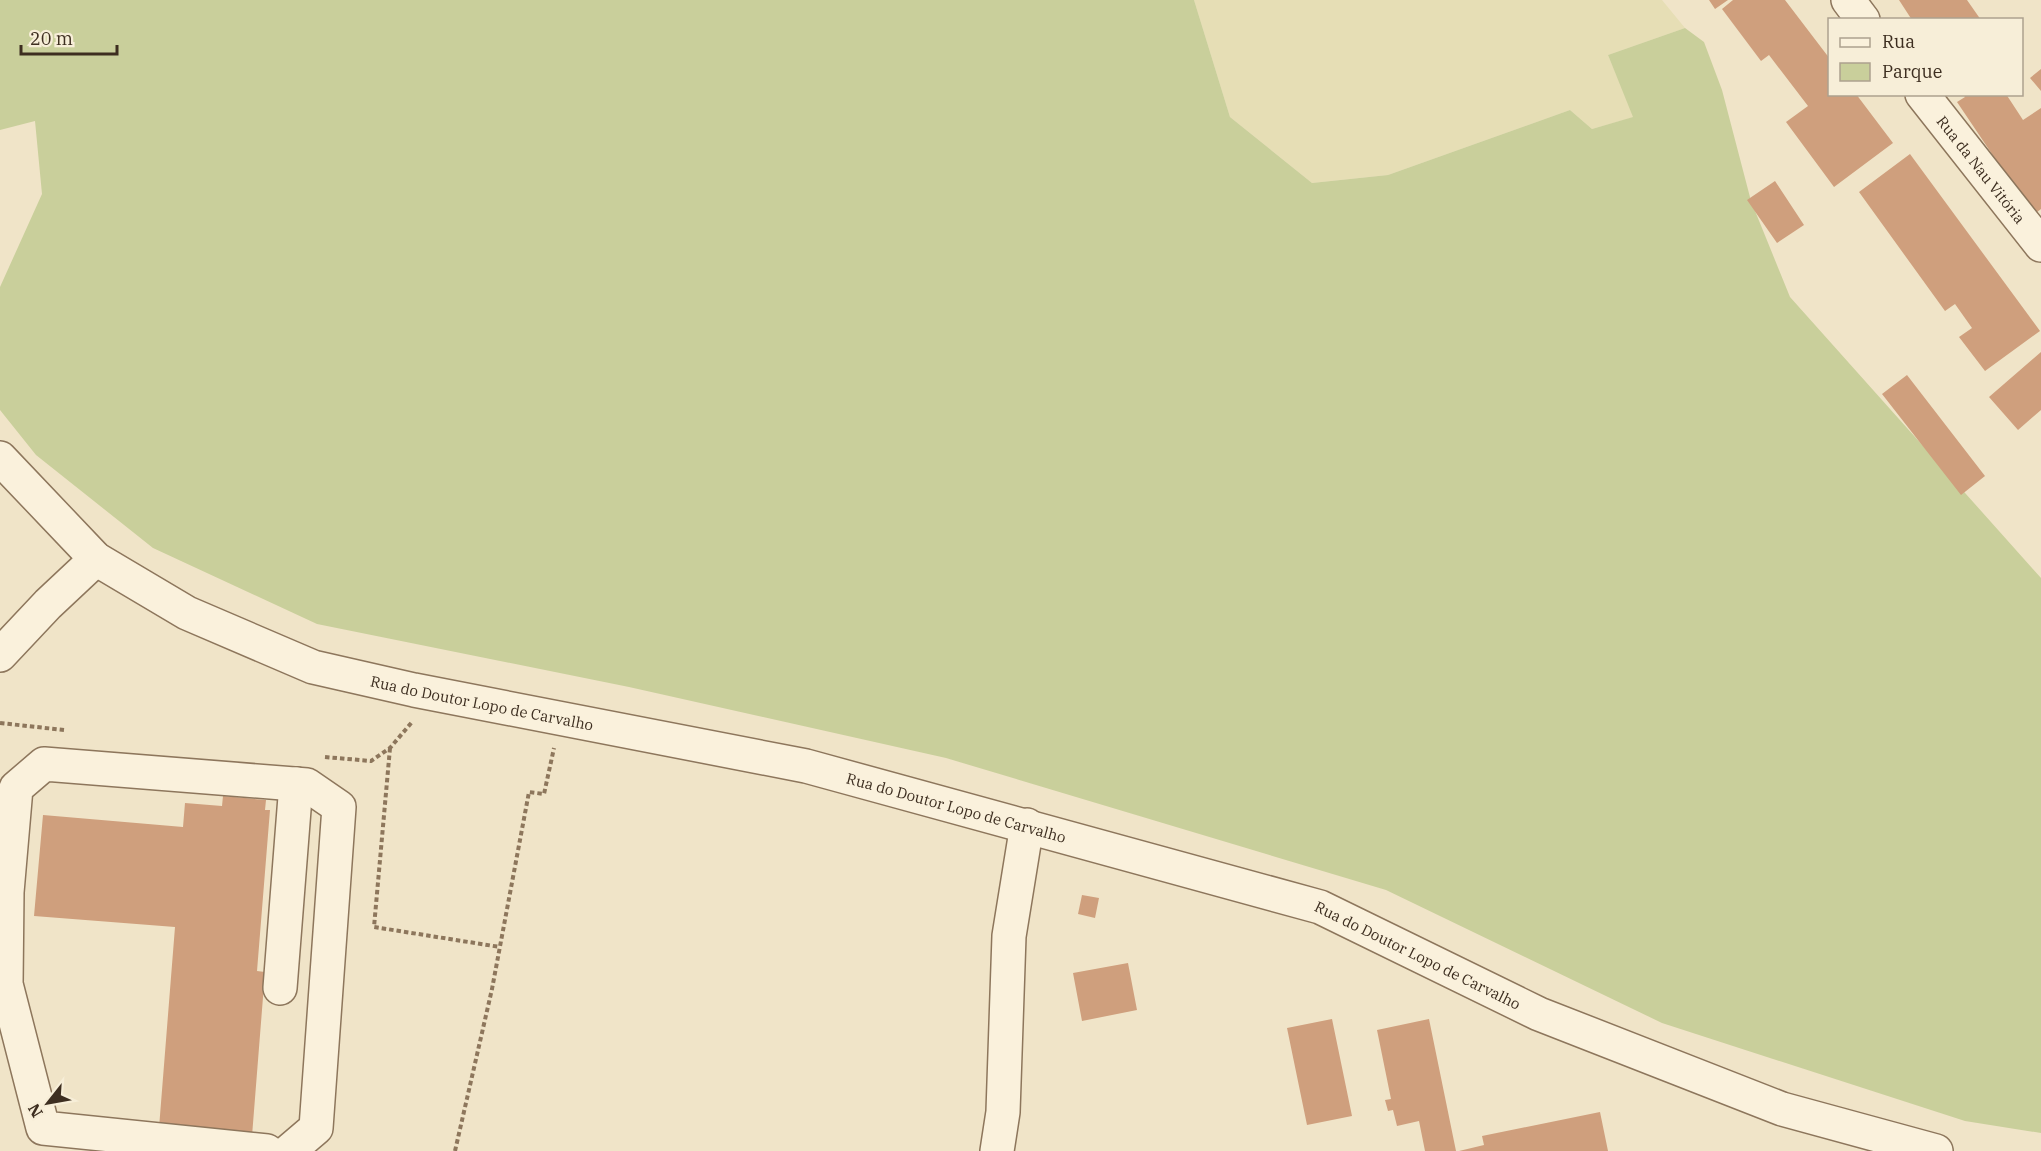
<svg xmlns="http://www.w3.org/2000/svg" width="2041" height="1151" viewBox="0 0 2041 1151" font-family="'IBM Plex Serif',serif">
  <style>
    .farmland { fill: #e6deb5 }
    .green { fill: #c9cf9b }
    .building { fill: #cf9f7d }
    .lines { fill: none; stroke-linecap: round; stroke-linejoin: round }
    .minor-casing { stroke: #8d765c; stroke-width: 36 }
    .path { stroke: #8d765c; stroke-width: 4; stroke-dasharray: 4.5 3; stroke-linecap: butt }
    .minor { stroke: #faf1dc; stroke-width: 33 }
    .labels { text-anchor: middle; dominant-baseline: central; stroke-width: 5; stroke-linejoin: round; paint-order: stroke }
    .street-label { font-size: 15px; fill: #3d2e20; stroke: #f7eed8 }
  </style>
  <rect width="100%" height="100%" fill="#f0e4c8"/>
  <path class="farmland" d="M1194 0H1662L1685 28 1608 55 1634 117 1592 129 1570 110 1388 175 1312 183 1230 117Z"/>
  <path class="green" d="M0 0H1194L1230 117 1312 183 1388 175 1570 110 1592 129 1633 117 1608 55 1685 28 1704 42 1722 90 1751 201 1790 297 2041 578V1133L1965 1121 1662 1023 1386 890 946 758 629 687 317 624 153 548 36 455 0 410V287L42 194 35 121 0 130Z"/>
  <path class="building" d="M1709 0H1728L1715 9Z
    M1733 0H1785L1830 59V94H1856L1893 143 1834 187 1786 122 1808 106 1769 55 1761 61 1722 9Z
    M1899 0H1967L1981 20H1912Z
    M2041 69V91L2030 78Z
    M1963 94H2006L2023 120 2041 108V209L2033 215 1957 102 1965 97Z
    M1910 154 2040 331 1985 371 1959 337 1972 328 1955 304 1945 311 1859 192Z
    M1775 181 1804 225 1777 243 1747 200Z
    M2041 352V410L2018 430 1989 397Z
    M1907 375 1985 476 1961 495 1882 394Z
    M223 796 266 800 265 810H270L257 971 265 972 252 1136 159 1128 175 927 34 916 43 815 183 827 185 803 222 806Z
    M1082 895 1099 898 1095 918 1078 914Z
    M1128 963 1137 1010 1082 1021 1073 973Z
    M1332 1019 1352 1116 1307 1125 1287 1028Z
    M1429 1019 1456 1151H1425L1419 1121 1397 1126 1393 1110 1388 1111 1385 1100 1391 1099 1377 1030Z
    M1600 1112 1608 1151H1459L1484 1145 1482 1136Z"/>
  <g class="lines">
    <defs>
      <g id="minor">
        <path d="M1848 0 1863 20"/>
        <path id="s1" d="M1922 94 2041 245"/>
        <path id="s2" d="M0 458 96 559 187 613 313 667 414 690 806 766 1320 907 1539 1014 1782 1109 1936 1151"/>
        <path d="M0 655 48 604 96 559"/>
        <path d="M280 988 296 784"/>
        <path d="M267 1151 43 1128 6 984 7 892 16 788 44 764 307 785 339 807 316 1128 289 1151"/>
        <path d="M997 1151 1003 1112 1009 936 1027 825"/>
      </g>
    </defs>
    <use href="#minor" class="minor-casing"/>
    <path class="path" d="M0 723 64 730
      M390 748 374 927 500 947
      M325 757 371 761 390 748 412 722
      M455 1151 492 989 529 792 544 794 554 748"/>
    <use href="#minor" class="minor"/>
  </g>
  <g class="labels">
    <g class="street-label">
      <text stroke="none"><textPath href="#s1" startOffset="96">Rua da Nau Vitória</textPath></text>
      <text stroke="none"><textPath href="#s2" startOffset="555">Rua do Doutor Lopo de Carvalho</textPath></text>
      <text stroke="none"><textPath href="#s2" startOffset="1041">Rua do Doutor Lopo de Carvalho</textPath></text>
      <text stroke="none"><textPath href="#s2" startOffset="1527">Rua do Doutor Lopo de Carvalho</textPath></text>
    </g>
  </g>
  <rect x="1828" y="18" width="195" height="78" fill="#f7eed8" stroke="#ada18e" stroke-width="1.5"/>
  <rect x="1840" y="38" width="30" height="9" fill="#faf1dc" stroke="#ada18e" stroke-width="1.5"/>
  <text x="1882" y="48" font-size="18" fill="#3d2e20">Rua</text>
  <rect x="1840" y="63" width="30" height="18" fill="#c9cf9b" stroke="#ada18e" stroke-width="1.5"/>
  <text x="1882" y="78" font-size="18" fill="#3d2e20">Parque</text>
  <g transform="translate(48 1103) rotate(239)" stroke="#f7eed8" stroke-width="4.5" paint-order="stroke">
  <path d="M0-4.5L10 22L0 15L-10 22Z" fill="#3d2e20"/>
  <text y="-9" font-size="16" font-weight="bold" text-anchor="middle" fill="#3d2e20">N</text>
  </g>
  <path d="M21 45v9h96v-9" fill="none" stroke="#3d2e20" stroke-width="3"/>
  <text x="30" y="45" font-size="18" fill="#3d2e20" stroke="#f7eed8" stroke-width="4.5" paint-order="stroke">20 m</text>
</svg>
